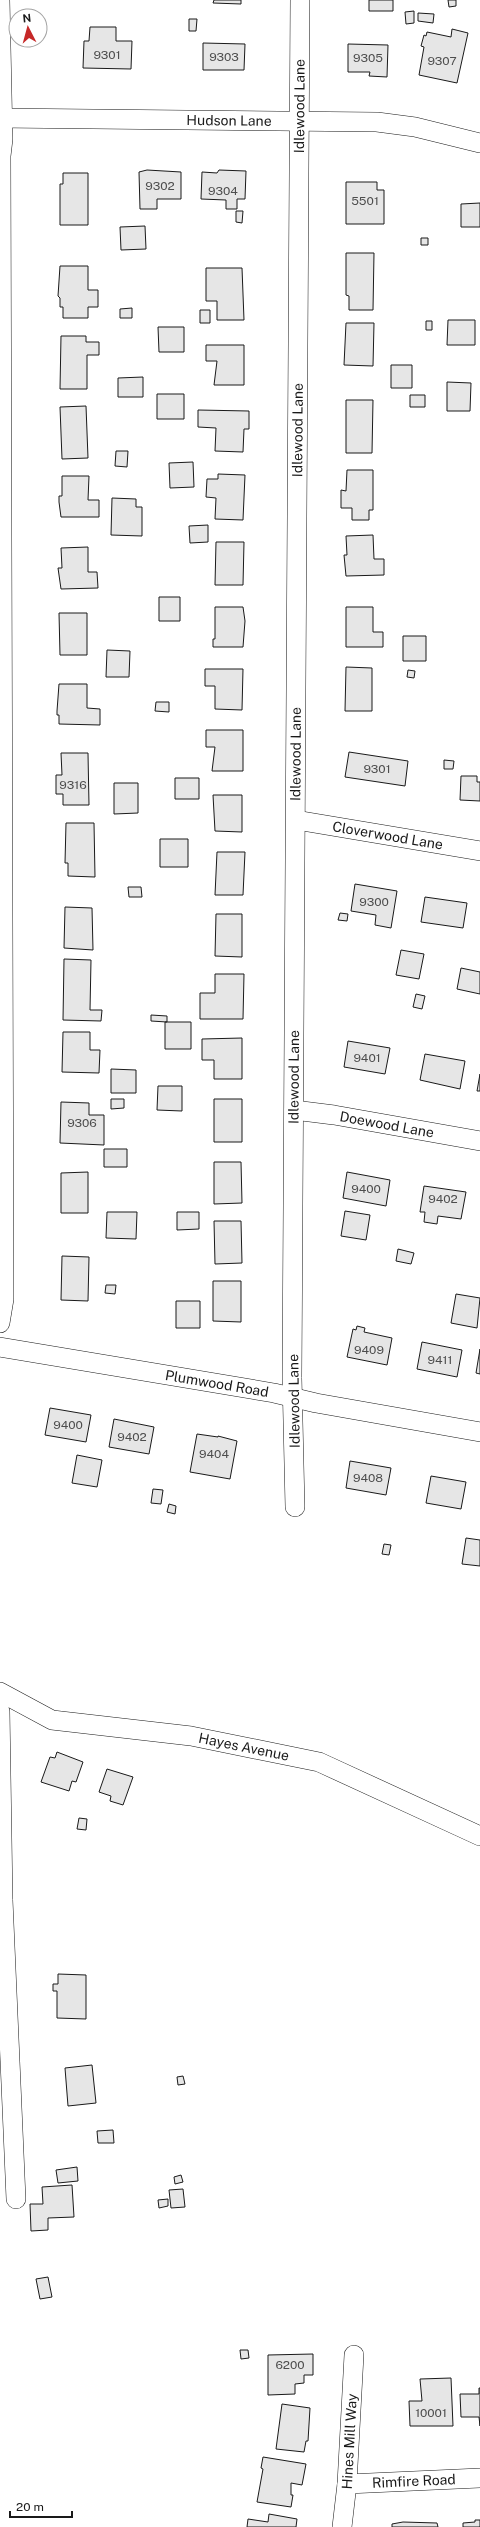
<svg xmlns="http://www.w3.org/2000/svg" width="480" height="2527" viewBox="0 0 480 2527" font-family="'Public Sans',sans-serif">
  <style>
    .building { fill: #e6e6e6; stroke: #1a1a1a }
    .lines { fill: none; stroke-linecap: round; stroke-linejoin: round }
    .minor-casing { stroke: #1a1a1a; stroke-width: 20 }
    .minor { stroke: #fff; stroke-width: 19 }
    .labels { text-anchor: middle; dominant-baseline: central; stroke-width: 3; stroke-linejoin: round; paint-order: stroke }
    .number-label { font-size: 12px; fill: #4d4d4d }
    .street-label { font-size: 14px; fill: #1a1a1a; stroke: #fff }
  </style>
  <rect width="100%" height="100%" fill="#fff"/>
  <path class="building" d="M214 0H241V4L213 3Z
    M369 0H393V11H369Z
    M448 0H456V6L449 7Z
    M414 11V23L406 24 405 12Z
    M418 13 434 14 433 23 418 21Z
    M189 19H197L196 31H189Z
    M90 27H116V41H132L131 69 83 68 84 41H89Z
    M452 29 468 33 457 83 419 75 424 47 421 46 424 35 426 36 427 32 451 37Z
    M203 43 245 44 244 70H203Z
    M348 44 388 45 387 77 369 76 370 72H348Z
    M147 170 181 172V199H157V209H140L139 172Z
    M219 170 246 171 245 199H237V209H226V200L201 199 202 172 217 173Z
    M63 173H88V225H60V184H63Z
    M346 182H377V190H384V224H346Z
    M480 203V227H461V204Z
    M236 211H243L242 223 236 222Z
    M145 226 146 249 121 250 120 227Z
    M421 238H428V245H421Z
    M346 253H374L373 310H349V296L346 295Z
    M60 266H88V290H98V307H88V318H63V307H60V298L58 296Z
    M206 268H242L244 320H217V301H206Z
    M132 308V318H120V309Z
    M200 310H210V323H200Z
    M448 320H475V345H447Z
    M426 321H432V330H426Z
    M346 323H374L373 366 344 365Z
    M158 327H184V352H159Z
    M61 336H86V342H99V355H87V389H60Z
    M206 345H244V385H214L217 361H206Z
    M391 365H412V388H391Z
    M143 377V397H118V378Z
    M447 382 471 383 470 411H447Z
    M157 394H184V419H157Z
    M410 395H425V407H410Z
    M346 400H373L372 453H346Z
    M86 406 88 458 62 459 60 407Z
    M198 410 249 411V429H244L243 452 215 451 216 428 198 427Z
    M116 451H128L127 467 115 466Z
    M193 462 194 487 170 488 169 463Z
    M347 470H373V510H369V520H352V508H341V490L346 491Z
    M218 474 245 475 243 520 215 519 216 498 206 497 207 479H218Z
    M62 476H89L88 500H99V517H61L59 502V496H62Z
    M112 498 136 499V507H142V536L111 535Z
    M208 525V542L190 543 189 526Z
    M373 535 374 559H384V575L346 576 344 555H347L346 536Z
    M216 542H244L243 585H215Z
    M88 547V572H97L98 588 61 589 58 568H62L61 548Z
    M159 597H180V621H159Z
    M215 607H243L245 621 243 647H213V639H215Z
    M346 607H373V632H383V647H346Z
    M59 613H87V655H60Z
    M403 636H426V661H403Z
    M107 650 130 651 129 677H106Z
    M346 667 372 668V711H345Z
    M205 669H243L242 710 215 709V686H205Z
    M408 670 415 671 414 678 407 677Z
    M59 684H87V708L100 709V725L59 724V715H57V711Z
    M156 702H169V712L155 711Z
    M206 730H243V771H212L215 747H206Z
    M349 752 408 761 405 786 345 777Z
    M61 753H88L89 805H63V794H56V775H62Z
    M444 760 454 761 453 769H444Z
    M461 776H477V782H480V801L460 800Z
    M175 778H199V799H175Z
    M114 783H138V813L114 814Z
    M213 795H242V832L215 831Z
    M66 823H94L95 877 68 876V863H65Z
    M160 839H188V867H160Z
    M217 852H245L243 895H215Z
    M355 884 397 891 391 928 375 925 376 915 351 911Z
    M128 887H141L142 897H129Z
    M425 897 467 903 463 928 421 922Z
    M65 907 92 908 93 950 64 948Z
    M340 913 348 914 347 921 338 920Z
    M216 914H242V957L215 956Z
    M401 950 424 954 419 979 396 975Z
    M64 959 91 960 90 1010H102L101 1021 63 1020Z
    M461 968 480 972V994L457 989Z
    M215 974H244L243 1019H200V993H215Z
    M416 994 425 996 422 1009 413 1007Z
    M151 1015 167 1016V1022L151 1021Z
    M165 1022H191V1049H165Z
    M63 1032H90V1050H100L99 1073 62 1072Z
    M242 1038V1079H214V1060H202V1039Z
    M348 1041 390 1048 385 1074 344 1067Z
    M425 1054 465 1061 460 1089 420 1080Z
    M111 1069 136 1070V1093H111Z
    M480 1074V1091H477Z
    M158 1086H182V1111L157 1110Z
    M111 1099H124V1108L111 1109Z
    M214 1099H242V1142H214Z
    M61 1102 89 1103V1115H104V1145L60 1143Z
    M104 1149H127V1167H104Z
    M214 1162H241L242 1203 214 1204Z
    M88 1172V1213H61V1173Z
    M347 1172 390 1180 386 1206 343 1198Z
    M424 1186 466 1192 461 1219 438 1216 437 1224 424 1222 425 1212H420Z
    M345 1211 370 1215 366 1240 341 1236Z
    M107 1212H137L136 1239 106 1238Z
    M177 1212H199V1229L177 1230Z
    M214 1221H241L242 1263 215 1264Z
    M398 1249 414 1253 411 1264 396 1261Z
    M62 1256 89 1257 88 1301 61 1300Z
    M213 1281H241V1322L213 1321Z
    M106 1285H116L115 1294 105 1293Z
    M456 1294 480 1298 477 1328 451 1323Z
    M176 1301H200V1328H176Z
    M357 1326 365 1328 364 1332 392 1338 387 1365 347 1357 353 1329 356 1330Z
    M422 1342 462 1350 457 1377 417 1369Z
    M480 1349V1374L476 1373Z
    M50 1408 91 1415 86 1442 45 1435Z
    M114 1419 154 1427 149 1454 109 1447Z
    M197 1434 218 1437V1436L237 1441 230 1479 190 1472Z
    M77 1455 102 1460 97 1487 72 1483Z
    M350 1461 391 1468 386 1495 346 1488Z
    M431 1476 466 1482 461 1509 426 1503Z
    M153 1489 163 1490 161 1504 151 1503Z
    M169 1504 176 1506 175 1514 167 1512Z
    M466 1538 480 1540V1566L462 1564Z
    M384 1544 391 1545 389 1555 382 1554Z
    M57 1752 83 1762 76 1782 72 1781 69 1791 41 1782 50 1757 55 1758Z
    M107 1769 133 1777 123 1805 110 1801 111 1796 99 1792Z
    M79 1818 87 1819 86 1830 77 1829Z
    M58 1974 86 1975V2019L57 2018V1991H53V1984H58Z
    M92 2065 96 2103 68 2106 65 2068Z
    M183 2076 185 2084 178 2085 177 2077Z
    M113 2130 114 2143H98L97 2131Z
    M77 2167 78 2181 58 2183 56 2170Z
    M181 2175 183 2182 175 2184 174 2177Z
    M72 2185 74 2217 48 2218V2230L31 2231 30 2204H43L42 2187Z
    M183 2189 185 2207 171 2208 169 2190Z
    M168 2199V2206L159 2208 158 2200Z
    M48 2277 52 2297 40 2299 36 2279Z
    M240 2350H248L249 2358 241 2359Z
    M313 2354V2375H304V2383L295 2384V2394L268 2395V2355Z
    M451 2378 453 2426H410L409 2401H422L420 2379Z
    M479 2388H480V2426L479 2417H461L460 2394H479Z
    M282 2404 310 2408 308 2441H306L304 2452 276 2449Z
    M263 2457 306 2464 302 2485 291 2483V2495H293L291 2507 257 2502 263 2469 261 2468Z
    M269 2514 297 2519 296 2527H247L248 2519 268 2522Z
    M475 2520H480V2527H463V2523L475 2522Z
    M403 2522 437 2523 438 2527H392V2524Z"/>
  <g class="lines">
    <defs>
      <g id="minor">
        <path id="s1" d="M0 118 377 122 415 127 480 143"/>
        <path id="s2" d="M296 820 480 851"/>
        <path id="s3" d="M294 1110 334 1115 480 1141"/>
        <path d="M0 1323 4 1299 1 156 3 139 0 0"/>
        <path id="s4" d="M0 1347 274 1393 316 1403 480 1432"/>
        <path id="s5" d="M295 1507 292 1378 300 0"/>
        <path id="s6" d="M0 1692 52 1720 191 1736 319 1762 480 1836"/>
        <path d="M0 1711 3 1900 16 2199"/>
        <path id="s7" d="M347 2484 480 2478"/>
        <path id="s8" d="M342 2527 347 2484 354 2355"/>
      </g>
    </defs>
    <use href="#minor" class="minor-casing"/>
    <use href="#minor" class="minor"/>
  </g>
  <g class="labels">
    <g class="number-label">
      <text x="107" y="55">9301</text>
      <text x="224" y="57">9303</text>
      <text x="368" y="58">9305</text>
      <text x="442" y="61">9307</text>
      <text x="160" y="186">9302</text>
      <text x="223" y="191">9304</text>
      <text x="365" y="201">5501</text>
      <text x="377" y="769">9301</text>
      <text x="73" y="785">9316</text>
      <text x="374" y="902">9300</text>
      <text x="367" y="1058">9401</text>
      <text x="82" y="1123">9306</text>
      <text x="366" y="1189">9400</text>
      <text x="443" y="1199">9402</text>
      <text x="369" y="1350">9409</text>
      <text x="440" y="1360">9411</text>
      <text x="68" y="1425">9400</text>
      <text x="132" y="1437">9402</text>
      <text x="214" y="1454">9404</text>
      <text x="368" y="1478">9408</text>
      <text x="290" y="2365">6200</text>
      <text x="431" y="2413">10001</text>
    </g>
    <g class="street-label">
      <text stroke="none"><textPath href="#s5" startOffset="1401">Idlewood Lane</textPath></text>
      <text stroke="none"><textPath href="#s1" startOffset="229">Hudson Lane</textPath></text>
      <text stroke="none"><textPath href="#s5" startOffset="1077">Idlewood Lane</textPath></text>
      <text stroke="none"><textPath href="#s5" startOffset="753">Idlewood Lane</textPath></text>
      <text stroke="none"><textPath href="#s2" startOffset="93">Cloverwood Lane</textPath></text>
      <text stroke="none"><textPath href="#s5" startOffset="430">Idlewood Lane</textPath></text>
      <text stroke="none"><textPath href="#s3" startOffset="94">Doewood Lane</textPath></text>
      <text stroke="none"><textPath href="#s4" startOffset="220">Plumwood Road</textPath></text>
      <text transform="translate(294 1401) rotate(-91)">Idlewood Lane</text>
      <text stroke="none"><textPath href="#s6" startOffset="253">Hayes Avenue</textPath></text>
      <text stroke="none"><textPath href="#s8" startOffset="86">Hines Mill Way</textPath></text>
      <text stroke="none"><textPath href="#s7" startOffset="67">Rimfire Road</textPath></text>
    </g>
  </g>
  <g transform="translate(28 28) rotate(354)"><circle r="19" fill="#ffffff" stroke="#a3a3a3"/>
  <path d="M0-3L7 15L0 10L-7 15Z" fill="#c62828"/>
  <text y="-6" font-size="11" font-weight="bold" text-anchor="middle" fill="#1a1a1a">N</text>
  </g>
  <path d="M10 2511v6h62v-6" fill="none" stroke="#1a1a1a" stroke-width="2"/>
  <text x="16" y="2511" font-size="12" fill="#1a1a1a" stroke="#ffffff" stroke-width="3" paint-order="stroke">20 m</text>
</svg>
